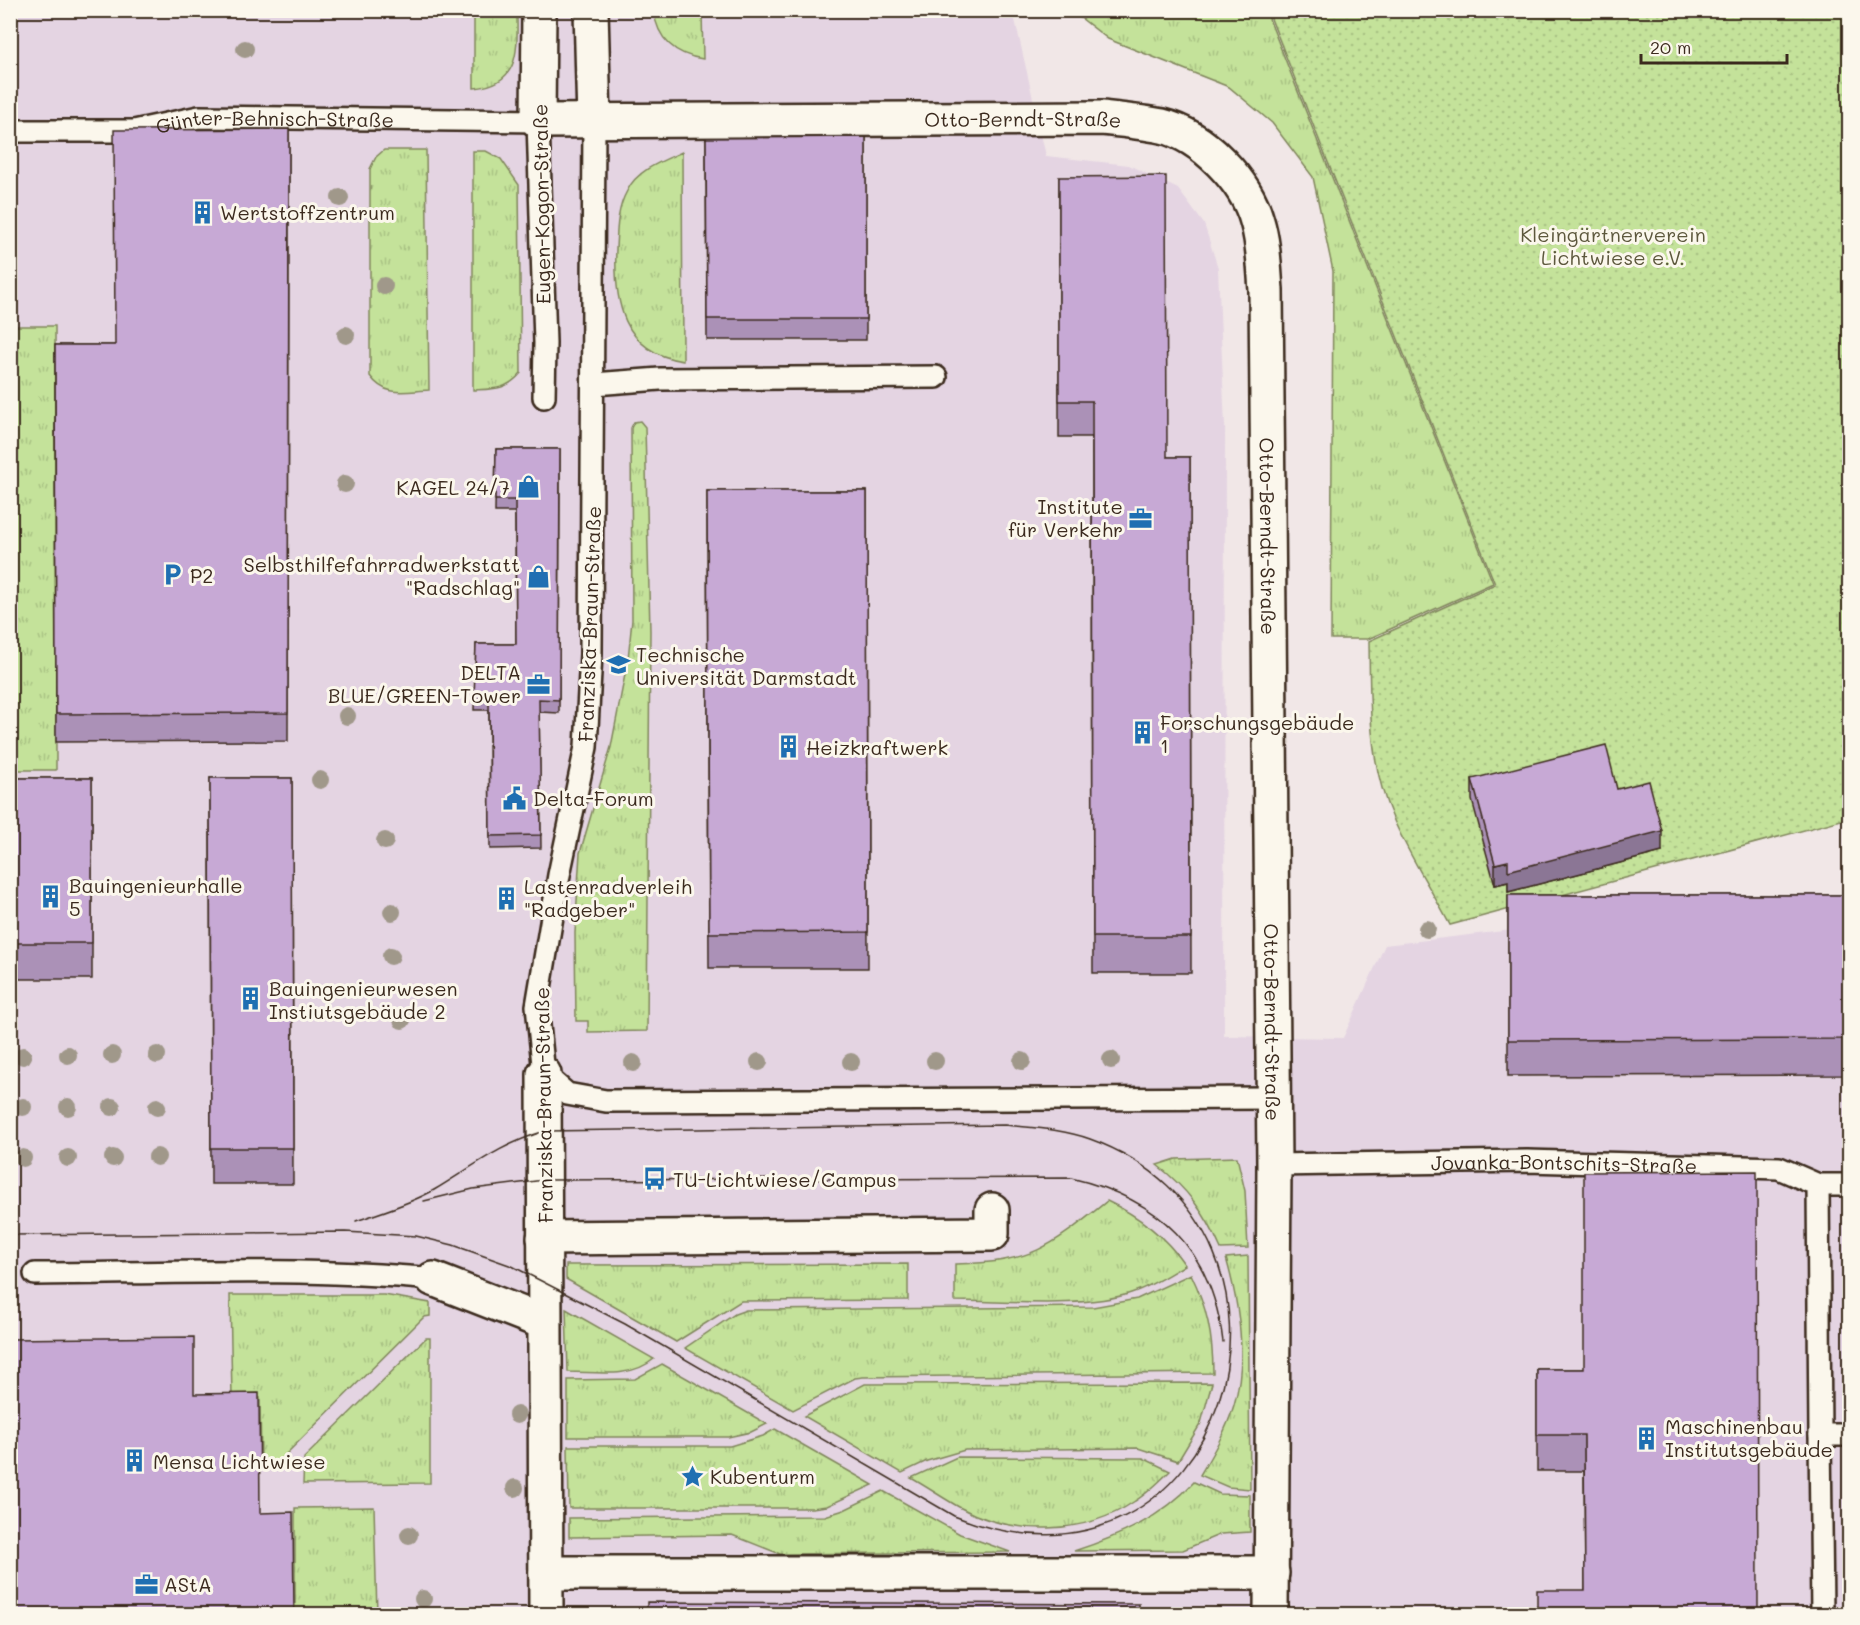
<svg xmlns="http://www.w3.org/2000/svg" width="1860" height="1625" viewBox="0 0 1860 1625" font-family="Mali,sans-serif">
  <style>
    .built { fill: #e4d4e2 }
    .grass { fill: url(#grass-tufts); stroke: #80865c; stroke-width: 1.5 }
    .garden { fill: url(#garden-dots); stroke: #80865c; stroke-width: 1.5 }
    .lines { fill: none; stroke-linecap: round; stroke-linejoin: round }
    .lane-casing { stroke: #3b2a1e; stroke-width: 26 }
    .street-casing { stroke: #3b2a1e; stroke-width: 38 }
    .lane { stroke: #fbf7ec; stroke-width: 21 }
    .street { stroke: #fbf7ec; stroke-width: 33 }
    .tram { stroke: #3b2a1e; stroke-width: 1.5 }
    .tree { fill: #a0988a }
    .wall { fill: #ab91b7; stroke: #3b2a1e; stroke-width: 1.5 }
    .shaded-wall { fill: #8b7695; stroke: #3b2a1e; stroke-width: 1.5 }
    .building { fill: #c7a9d5; stroke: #3b2a1e; stroke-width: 1.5 }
    .labels { text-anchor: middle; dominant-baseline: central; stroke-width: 6; stroke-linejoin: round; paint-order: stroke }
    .street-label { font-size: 20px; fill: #3b2a1e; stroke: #fbf7ec }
    .poi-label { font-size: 20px; fill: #3b2a1e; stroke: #fbf7ec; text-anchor: start }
    .park-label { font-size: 20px; fill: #5d583d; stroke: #fbf7ec }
  </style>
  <defs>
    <pattern id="grass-tufts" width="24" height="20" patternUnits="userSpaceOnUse" patternTransform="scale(1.5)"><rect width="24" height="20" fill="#c4e29a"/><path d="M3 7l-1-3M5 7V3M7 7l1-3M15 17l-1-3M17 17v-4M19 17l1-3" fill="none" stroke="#a9c284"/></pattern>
    <pattern id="garden-dots" width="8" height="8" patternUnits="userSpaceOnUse" patternTransform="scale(1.5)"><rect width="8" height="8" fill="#c4e29a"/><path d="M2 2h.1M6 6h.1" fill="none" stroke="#a9c284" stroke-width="1.8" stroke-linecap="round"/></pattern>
  </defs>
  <rect width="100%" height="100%" fill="#f1e7e7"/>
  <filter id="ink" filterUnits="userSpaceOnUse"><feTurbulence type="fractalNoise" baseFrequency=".0167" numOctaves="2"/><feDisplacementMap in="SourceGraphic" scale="12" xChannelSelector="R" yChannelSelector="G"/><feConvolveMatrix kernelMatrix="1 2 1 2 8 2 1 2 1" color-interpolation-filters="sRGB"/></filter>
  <g filter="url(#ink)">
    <path class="built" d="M11 11H1013L1046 156 1129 165 1178 189 1204 224 1218 268 1225 427 1224 1036 1343 1038 1385 945 1717 906 1849 904V1614H11Z"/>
    <path class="grass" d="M474 11H517C517 48 522 84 474 88Z
      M654 11H702L703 59C675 55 657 39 654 11Z
      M1072 11H1266L1493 583 1368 639H1331L1333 271 1313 177 1272 123 1229 87 1108 39Z
      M384 150H426L429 390C405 391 386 398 370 376V169L376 157Z
      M473 151H486L501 159 519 185 521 373C507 390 494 389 473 390Z
      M682 152 683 361C622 352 614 301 616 249 617 229 617 209 627 191 637 170 662 161 682 152Z
      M55 326 56 770H11V326Z
      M640 421 645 427 650 631 647 1031 588 1032V1021H576L575 933 580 853 611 747 628 659 632 620 631 428 634 422Z
      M1237 1157 1245 1191 1248 1248 1221 1249C1206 1214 1187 1188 1157 1165L1176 1159Z
      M1107 1201C1139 1216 1165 1236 1185 1265 1168 1275 1150 1287 1131 1293 1084 1309 1006 1301 955 1301V1264C1033 1262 1048 1249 1107 1201Z
      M1248 1256 1250 1489 1228 1487 1200 1475C1213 1453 1227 1429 1234 1405 1248 1358 1239 1304 1226 1258Z
      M908 1264V1300L741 1301 676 1342 566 1279V1265Z
      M1191 1274C1207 1307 1213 1336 1213 1373L863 1377 855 1378 793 1410 685 1348 735 1314 746 1310 1093 1307 1137 1299Z
      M230 1295H384L430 1303V1316L424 1317 278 1462 261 1463 260 1398H232Z
      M566 1309 654 1359C630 1379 597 1372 568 1372Z
      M426 1338H430V1483L303 1484 304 1458Z
      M662 1364 767 1424 751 1432 728 1437H568V1380L635 1379Z
      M1212 1383 1201 1423 1178 1461 1138 1448 965 1450 927 1461 902 1473 804 1416 865 1384Z
      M775 1429 873 1485 827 1506 812 1508H569L568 1446H730L763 1436Z
      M957 1457 1143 1458 1170 1471C1159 1482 1148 1493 1135 1501 1084 1536 1012 1536 959 1507 943 1498 927 1487 911 1478Z
      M1194 1482 1220 1494 1250 1495V1532L1221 1534 1183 1550 1074 1551C1120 1536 1161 1518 1194 1482Z
      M883 1491 960 1534 1010 1552 780 1554 732 1535 569 1537V1518L825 1516 844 1510Z
      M374 1507 377 1614H295V1508Z"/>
    <path class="garden" d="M1268 11H1849V818L1450 925C1431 889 1408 854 1392 816 1368 762 1370 699 1369 641L1495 584Z"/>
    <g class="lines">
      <defs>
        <g id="lane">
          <path d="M594 121 591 654 586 747 559 875 537 1006 544 1074 567 1094 606 1101 1273 1098"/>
          <path id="s1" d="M10 131H134L199 117 538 121 545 343 544 397"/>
          <path d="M594 384 660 379 936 377"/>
          <path id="s2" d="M1274 1165 1527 1161 1779 1168 1818 1185H1850"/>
          <path d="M1818 1185 1820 1435H1850"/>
          <path d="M35 1274C168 1273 301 1267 433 1279"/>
          <path d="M1820 1435 1822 1614"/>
        </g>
        <g id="street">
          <path id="s3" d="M539 10 538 121 1102 118C1121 120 1142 122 1162 126 1203 136 1246 181 1257 221 1264 244 1264 267 1266 290L1274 1165 1271 1614"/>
          <path d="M591 10 594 121"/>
          <path d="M544 1074 546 1614"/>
          <path d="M544 1238 992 1234V1210"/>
          <path d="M433 1279 543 1322"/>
          <path d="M546 1573H1272"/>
        </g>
      </defs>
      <use href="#lane" class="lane-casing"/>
      <use href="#street" class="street-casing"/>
      <use href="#lane" class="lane"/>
      <use href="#street" class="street"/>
      <path class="tram" d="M424 1201 473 1189 544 1180 1071 1178C1160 1199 1212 1249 1223 1342
        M10 1235 345 1232 416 1236 453 1245 512 1266 625 1324 954 1516C1226 1625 1342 1230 1090 1139 1063 1129 1034 1128 1005 1125L545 1131C499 1145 474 1166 434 1190 410 1204 381 1212 356 1221"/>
    </g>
    <g class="tree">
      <circle cx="245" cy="49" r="9"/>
      <circle cx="340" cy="198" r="9"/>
      <circle cx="384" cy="286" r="9"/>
      <circle cx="346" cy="335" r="9"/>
      <circle cx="345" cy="484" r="9"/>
      <circle cx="347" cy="716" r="9"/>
      <circle cx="320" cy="780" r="9"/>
      <circle cx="385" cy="841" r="9"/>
      <circle cx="392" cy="912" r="9"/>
      <circle cx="1427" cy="929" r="9"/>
      <circle cx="391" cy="956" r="9"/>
      <circle cx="402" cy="1020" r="9"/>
      <circle cx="68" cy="1055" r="9"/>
      <circle cx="112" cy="1055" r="9"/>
      <circle cx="157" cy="1055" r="9"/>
      <circle cx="23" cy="1056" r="9"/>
      <circle cx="1111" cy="1060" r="9"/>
      <circle cx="935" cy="1061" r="9"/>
      <circle cx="1022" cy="1061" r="9"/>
      <circle cx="759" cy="1062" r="9"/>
      <circle cx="851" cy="1062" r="9"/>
      <circle cx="633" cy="1063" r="9"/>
      <circle cx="23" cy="1107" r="9"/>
      <circle cx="68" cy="1107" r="9"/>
      <circle cx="112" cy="1107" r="9"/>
      <circle cx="157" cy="1107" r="9"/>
      <circle cx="157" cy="1157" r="9"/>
      <circle cx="23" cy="1158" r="9"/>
      <circle cx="68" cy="1158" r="9"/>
      <circle cx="113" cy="1158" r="9"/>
      <circle cx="517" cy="1415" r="9"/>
      <circle cx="515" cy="1488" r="9"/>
      <circle cx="409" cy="1535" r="9"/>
      <circle cx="423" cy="1599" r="9"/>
    </g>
    <path class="wall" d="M289 129 288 741 56 742 55 345H115Z
      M866 137V340H707L706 138Z
      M1059 177 1167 457H1190L1191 973H1093L1092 437H1059Z
      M496 449H560L559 713 539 712 541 848 490 849 489 710H474L476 644H516L515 512H495Z
      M707 491H867L868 968H709Z
      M10 778H92V979H10Z
      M210 778H292L293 1184H211Z
      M1472 779 1617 789 1662 852 1508 892V882L1495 885 1472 800Z
      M1508 895H1850V1075L1508 1076Z
      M1848 1176H1850V1392H1848Z
      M1537 1369H1584L1585 1590 1584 1471H1537Z"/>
    <path class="shaded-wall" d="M1662 831V852L1508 892V882L1495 885V864L1508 861Z"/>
    <path class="building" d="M289 129 288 713 56 714 55 345H115L114 130Z
      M866 137V319H707L706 138Z
      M1166 176 1167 457H1190L1191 937H1093L1092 401H1059V177Z
      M496 449H560L559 700 539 699 541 835 490 836 489 698H474L476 644H516L515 500H495Z
      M707 491H867L868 932 709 933Z
      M1606 745 1617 789 1649 781 1662 831 1508 871V861L1495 864 1472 779Z
      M10 778H92V943H10Z
      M210 778H292L293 1148H211Z
      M1508 895H1850V1039L1508 1040Z
      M1757 1171 1758 1614H1537V1590H1585L1584 1435H1537V1369H1584V1172Z
      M1848 1176H1850V1356H1848Z
      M194 1337V1394L259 1393 260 1513 293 1512 294 1614H10V1339Z
      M647 1602 1139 1604V1614H647Z"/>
  </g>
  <defs>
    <symbol id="building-bare" viewBox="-9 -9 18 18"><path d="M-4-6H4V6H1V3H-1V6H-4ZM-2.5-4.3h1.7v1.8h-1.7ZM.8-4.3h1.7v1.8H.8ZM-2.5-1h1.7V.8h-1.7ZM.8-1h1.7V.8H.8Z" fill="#1f6fb2" stroke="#fbf7ec" stroke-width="2.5" paint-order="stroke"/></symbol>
    <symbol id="shop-bare" viewBox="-9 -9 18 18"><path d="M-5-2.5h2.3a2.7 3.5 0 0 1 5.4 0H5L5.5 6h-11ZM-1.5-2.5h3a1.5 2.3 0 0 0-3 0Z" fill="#1f6fb2" stroke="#fbf7ec" stroke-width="2.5" paint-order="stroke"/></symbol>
    <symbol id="office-bare" viewBox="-9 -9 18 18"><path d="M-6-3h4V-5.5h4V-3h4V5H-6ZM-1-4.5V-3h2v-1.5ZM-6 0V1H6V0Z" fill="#1f6fb2" stroke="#fbf7ec" stroke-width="2.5" paint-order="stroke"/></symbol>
    <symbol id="parking-bare" viewBox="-9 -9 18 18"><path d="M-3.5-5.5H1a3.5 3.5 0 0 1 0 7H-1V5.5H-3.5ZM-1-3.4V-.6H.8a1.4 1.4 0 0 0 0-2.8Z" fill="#1f6fb2" stroke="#fbf7ec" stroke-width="2.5" paint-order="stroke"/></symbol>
    <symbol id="university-bare" viewBox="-9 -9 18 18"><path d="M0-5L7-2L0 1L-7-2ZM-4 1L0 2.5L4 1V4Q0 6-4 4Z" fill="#1f6fb2" stroke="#fbf7ec" stroke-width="2.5" paint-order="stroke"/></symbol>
    <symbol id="civic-bare" viewBox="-9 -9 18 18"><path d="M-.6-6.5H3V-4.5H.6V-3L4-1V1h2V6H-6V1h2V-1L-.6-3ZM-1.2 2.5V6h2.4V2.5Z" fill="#1f6fb2" stroke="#fbf7ec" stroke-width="2.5" paint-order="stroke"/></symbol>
    <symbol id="bus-bare" viewBox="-9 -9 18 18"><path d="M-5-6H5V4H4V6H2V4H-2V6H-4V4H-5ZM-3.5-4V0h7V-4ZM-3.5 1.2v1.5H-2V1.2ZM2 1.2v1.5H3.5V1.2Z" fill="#1f6fb2" stroke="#fbf7ec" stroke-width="2.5" paint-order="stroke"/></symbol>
    <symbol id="sight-bare" viewBox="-9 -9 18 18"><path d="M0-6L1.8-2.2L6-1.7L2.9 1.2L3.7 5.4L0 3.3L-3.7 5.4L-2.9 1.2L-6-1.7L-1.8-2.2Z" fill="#1f6fb2" stroke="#fbf7ec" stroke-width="2.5" paint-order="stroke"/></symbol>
  </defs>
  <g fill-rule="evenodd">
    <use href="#building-bare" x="186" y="196" width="33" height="33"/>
    <use href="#shop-bare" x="512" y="470" width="33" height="33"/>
    <use href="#office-bare" x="1124" y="502" width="33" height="33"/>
    <use href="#parking-bare" x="156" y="558" width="33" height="33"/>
    <use href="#shop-bare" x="522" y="560" width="33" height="33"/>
    <use href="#university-bare" x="602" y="648" width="33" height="33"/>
    <use href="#office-bare" x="522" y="668" width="33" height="33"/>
    <use href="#building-bare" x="1126" y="716" width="33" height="33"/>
    <use href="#building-bare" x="772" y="730" width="33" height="33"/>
    <use href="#civic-bare" x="498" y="782" width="33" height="33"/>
    <use href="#building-bare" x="34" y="880" width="33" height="33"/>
    <use href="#building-bare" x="490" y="882" width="33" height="33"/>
    <use href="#building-bare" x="234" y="982" width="33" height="33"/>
    <use href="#bus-bare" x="638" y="1162" width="33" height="33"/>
    <use href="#building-bare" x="1630" y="1422" width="33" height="33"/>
    <use href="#building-bare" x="118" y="1444" width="33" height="33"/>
    <use href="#sight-bare" x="676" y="1460" width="33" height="33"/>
    <use href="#office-bare" x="130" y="1568" width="33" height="33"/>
  </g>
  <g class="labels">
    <g class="street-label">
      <text stroke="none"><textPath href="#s3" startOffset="596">Otto-Berndt-Straße</textPath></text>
      <text stroke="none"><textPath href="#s1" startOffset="266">Günter-Behnisch-Straße</textPath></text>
      <text transform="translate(541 204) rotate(-91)">Eugen-Kogon-Straße</text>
      <text stroke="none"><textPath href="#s3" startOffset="1191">Otto-Berndt-Straße</textPath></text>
      <text transform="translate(589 624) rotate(-88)">Franziska-Braun-Straße</text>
      <text stroke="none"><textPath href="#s3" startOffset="1677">Otto-Berndt-Straße</textPath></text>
      <text transform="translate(543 1105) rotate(-91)">Franziska-Braun-Straße</text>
      <text stroke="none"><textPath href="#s2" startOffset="290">Jovanka-Bontschits-Straße</textPath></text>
    </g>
    <g class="poi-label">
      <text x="220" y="212">Wertstoffzentrum</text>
      <text x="510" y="487" text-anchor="end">KAGEL 24/7</text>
      <text x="1123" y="506" text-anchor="end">Institute<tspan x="1123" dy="23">für Verkehr</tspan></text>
      <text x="520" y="564" text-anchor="end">Selbsthilfefahrradwerkstatt<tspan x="520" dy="23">"Radschlag"</tspan></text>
      <text x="190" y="575">P2</text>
      <text x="636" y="654">Technische<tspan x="636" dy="23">Universität Darmstadt</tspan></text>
      <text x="521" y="672" text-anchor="end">DELTA<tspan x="521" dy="23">BLUE/GREEN-Tower</tspan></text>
      <text x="1160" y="722">Forschungsgebäude<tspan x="1160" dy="23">1</tspan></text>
      <text x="806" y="747">Heizkraftwerk</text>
      <text x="533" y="798">Delta-Forum</text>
      <text x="69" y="885">Bauingenieurhalle<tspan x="69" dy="23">5</tspan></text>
      <text x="524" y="886">Lastenradverleih<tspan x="524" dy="23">"Radgeber"</tspan></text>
      <text x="269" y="988">Bauingenieurwesen<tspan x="269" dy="23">Instiutsgebäude 2</tspan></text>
      <text x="673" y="1179">TU-Lichtwiese/Campus</text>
      <text x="1665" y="1426">Maschinenbau<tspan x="1665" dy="23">Institutsgebäude</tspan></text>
      <text x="153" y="1461">Mensa Lichtwiese</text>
      <text x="710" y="1476">Kubenturm</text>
      <text x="164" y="1584">AStA</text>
    </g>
    <g class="park-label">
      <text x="1613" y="234">Kleingärtnerverein<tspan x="1613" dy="23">Lichtwiese e.V.</tspan></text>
    </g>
  </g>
  <rect width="1860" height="1625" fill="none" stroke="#fbf7ec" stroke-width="36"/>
  <rect x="18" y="18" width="1824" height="1589" fill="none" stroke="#3b2a1e" stroke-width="2" filter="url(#ink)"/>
  <path d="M1641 54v9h146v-9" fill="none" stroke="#3b2a1e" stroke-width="3"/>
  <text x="1650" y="54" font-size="18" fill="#3b2a1e" stroke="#fbf7ec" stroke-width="4.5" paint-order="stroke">20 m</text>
</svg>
